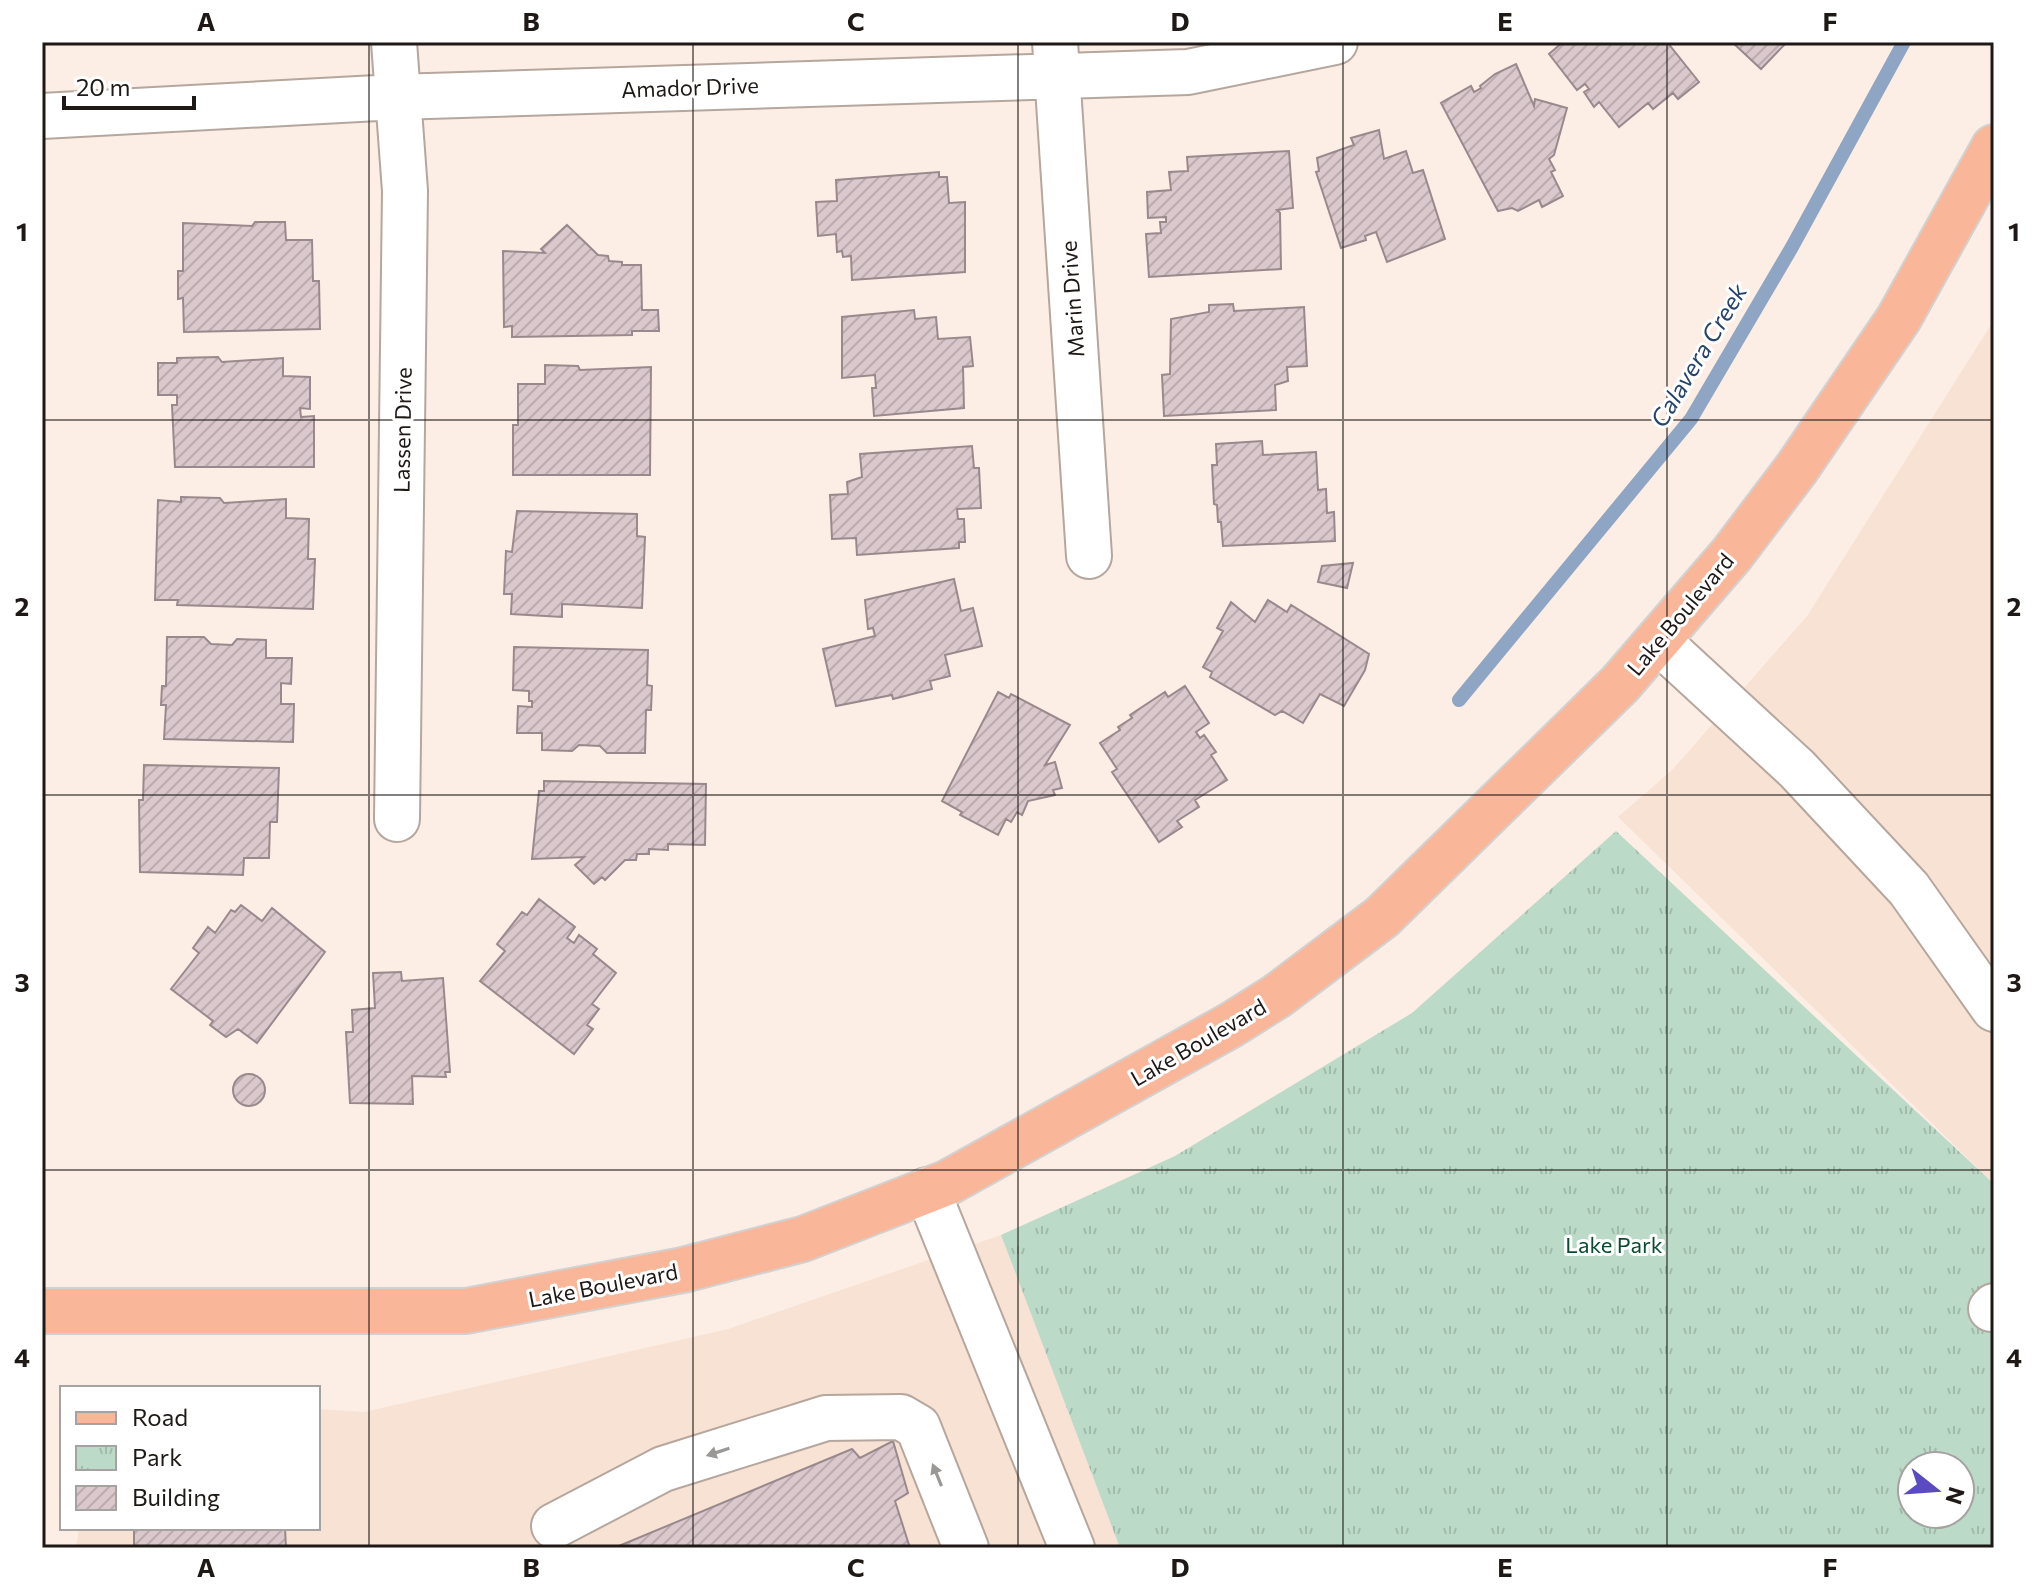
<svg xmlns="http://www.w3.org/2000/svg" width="2036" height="1590" viewBox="0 0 2036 1590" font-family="Commissioner,sans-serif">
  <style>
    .built { fill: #f8e2d3 }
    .park { fill: url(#park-tufts); fill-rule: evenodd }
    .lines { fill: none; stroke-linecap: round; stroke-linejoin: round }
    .stream { stroke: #8fa5c4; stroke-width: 14 }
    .building { fill: url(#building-hatch); stroke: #99898d; stroke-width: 2 }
    .minor-casing { stroke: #b5a79d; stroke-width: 48 }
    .major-casing { stroke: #d2d1d0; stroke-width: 48 }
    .minor { stroke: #fff; stroke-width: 44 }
    .major { stroke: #fab699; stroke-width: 44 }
    .oneway { fill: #9a9896 }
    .grid { fill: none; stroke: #1e1916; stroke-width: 2; stroke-opacity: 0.55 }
    .labels { text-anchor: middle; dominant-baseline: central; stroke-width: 6; stroke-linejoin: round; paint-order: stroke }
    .street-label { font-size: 22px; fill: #1e1916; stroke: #fff }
    .park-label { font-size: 22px; fill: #084d30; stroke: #fff }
    .water-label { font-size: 24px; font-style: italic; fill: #24436d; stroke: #fff }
    .neatline { fill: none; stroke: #1e1916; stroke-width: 3 }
    .grid-label { font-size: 26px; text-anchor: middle; font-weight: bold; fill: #1e1916 }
  </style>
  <defs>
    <pattern id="park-tufts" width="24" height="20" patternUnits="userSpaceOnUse" patternTransform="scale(2)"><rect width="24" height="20" fill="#bcdac8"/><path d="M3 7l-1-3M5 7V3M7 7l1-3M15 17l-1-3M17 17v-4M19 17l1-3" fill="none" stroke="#a1baab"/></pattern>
    <pattern id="building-hatch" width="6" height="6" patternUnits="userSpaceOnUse" patternTransform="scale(2)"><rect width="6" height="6" fill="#dac8cd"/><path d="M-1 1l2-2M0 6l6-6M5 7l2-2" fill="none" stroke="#bbabaf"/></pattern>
  </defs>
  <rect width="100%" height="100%" fill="#fdeee5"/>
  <path class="built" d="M1994 320V1184L1618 817 1673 769 1807 616Z
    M1001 1235 1120 1548H76L79 1528H318V1409L364 1412 728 1329Z"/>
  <path class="park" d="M1616 831 1994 1184V1548H1120L1001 1235 1175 1156 1412 1013ZM1912 1466H1960V1514H1912Z"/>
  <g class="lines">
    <path class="stream" d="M1459 700 1691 419 1792 247 1904 42"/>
  </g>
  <path class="building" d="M1563 42H1667L1699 82 1678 99 1673 93 1653 109 1648 103 1619 127 1599 102 1594 107 1584 92 1589 89 1585 84 1577 90 1549 54Z
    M1732 42H1787L1761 69Z
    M1516 64 1534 106 1535 99 1567 108 1554 155 1549 159 1555 170 1551 172 1563 196 1542 207 1539 200 1518 211 1512 208 1498 211 1441 103 1471 86 1474 92 1481 88 1480 86 1495 74Z
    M1379 130 1384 159 1406 151 1413 173 1423 170 1445 239 1387 262 1376 232 1365 236 1366 240 1341 248 1316 172 1319 171 1317 158 1354 145 1351 138Z
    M1289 151 1293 208 1277 210 1280 213 1281 269 1149 277 1146 234 1161 233 1160 222H1166V217L1148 218 1147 192 1171 190 1169 172 1188 171 1187 157Z
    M939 172V177H947L949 203 965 202V272L852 280 851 256 843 257 842 251 837 252 836 234 818 236 816 202 837 201 836 180Z
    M255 222H285L286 240H312L313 281H319L320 329 184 332 183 298 178 299V271H183V223L252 226Z
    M567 225 598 255 608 256 609 261 622 262V265H641L642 310H658L659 331H632V335L512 337V326L504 327 503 251 545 253 541 249Z
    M1233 304 1234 311 1304 307 1307 366 1287 367 1288 381 1275 385 1276 410 1164 416 1162 375 1170 374 1171 319 1209 312V305Z
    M914 310 915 319 936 317 938 339 970 337 973 366 963 367 964 408 874 416 872 388H876L875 375 842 378V317Z
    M218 357 222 362 283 358V376L310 377V409L300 408 301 417 314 416V467H175L172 405H177V395H158V363H177V358Z
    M545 365 578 366 580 370 651 367 650 475H513V425H518V384H545Z
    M1262 441 1263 455 1316 452 1318 490 1326 489 1327 513 1334 512 1335 541 1223 546 1221 522H1218L1217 505 1214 504 1212 465H1217L1216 444Z
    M972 446 974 468H979L981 508 957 509 958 519H964L965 542H959V548L857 555 856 538 832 539 830 495 848 494 847 482 862 477 860 454Z
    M181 497 220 498 224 503 286 499V518L309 519 308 559H315L313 609 177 605 178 600H155L158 500 181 502Z
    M517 511 637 514V536L645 537 642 608 562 604V617L511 614 512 594H504L506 551 512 552Z
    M1353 563 1347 588 1318 582 1322 566Z
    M954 579 961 611 973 608 982 646 945 655 950 676 930 681 932 689 893 699 892 695 836 706 823 649 875 636 873 628 868 629 865 600Z
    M1268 600 1287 612 1291 605 1369 654 1365 670 1344 706 1320 694 1303 723 1282 711 1275 715 1210 677 1212 672 1203 667 1223 631 1217 628 1231 602 1255 622Z
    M167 637H204L211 644 232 645 237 639 266 640V658H292L291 684 281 683V704H294L293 742 164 739 166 705H161L162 686H166Z
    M514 647 648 650 647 685 652 686 651 710H646L645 753H607L600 746 579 745 572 751 542 750V733H517L518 706 532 707V701H529V691L513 690Z
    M1185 686 1209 723 1196 732 1200 738 1204 735 1216 752 1211 755 1227 780 1195 800 1199 807 1177 821 1182 827 1159 842 1112 772 1117 769 1100 743 1120 730 1118 727 1132 718 1130 715 1165 692 1168 697Z
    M998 692 1009 698 1011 694 1070 725 1045 765 1055 762 1062 788 1053 790 1055 795 1028 801 1022 815 1017 812 1011 822 1006 819 998 835 960 815 962 812 942 801Z
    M144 765 279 768 277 822H270L269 858H244L243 875 140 872 139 800H143Z
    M544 781 706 784 705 845 668 844V850L649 849V854H637L636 860H625L605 880 602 877 594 884 575 865 584 857 532 859 539 791H544Z
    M539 899 575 927 567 938 574 943 579 935 597 949 593 954 616 973 592 1004 599 1009 587 1025 593 1029 574 1054 480 981 505 951 497 944 522 912 527 915Z
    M241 905 262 921 272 908 325 952 257 1043 238 1029 226 1037 210 1025 213 1021 171 989 199 953 193 948 208 927 215 933 231 910 235 912Z
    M401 972 402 981 443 978 450 1072H445L446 1077 412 1076 413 1104 350 1103 346 1032H353L352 1010 375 1008 373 973Z
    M233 1090a16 16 0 1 1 32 0a16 16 0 1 1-32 0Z
    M893 1441 908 1493 895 1501 910 1548H614L852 1449 860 1458Z
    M134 1528H285L286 1548H134Z"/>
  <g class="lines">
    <defs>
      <path id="minor" d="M394 42 405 191 397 819
        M1055 42 1089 556
        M42 116 396 97 1188 72 1335 42
        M1658 641 1797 769 1909 889 1994 1009
        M927 1190 1072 1548
        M1991 1309 1994 1306
        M554 1526 663 1469 826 1418 901 1417 918 1427 966 1548"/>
      <path id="major" d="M42 1311H466L683 1270 803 1239 949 1182 1231 1025 1277 996 1382 917 1620 684 1732 554 1797 468 1899 318 1994 147"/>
    </defs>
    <use href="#minor" class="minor-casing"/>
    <use href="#major" class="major-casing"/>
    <use href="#minor" class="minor"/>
    <use href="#major" class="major"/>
  </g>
  <defs><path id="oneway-solid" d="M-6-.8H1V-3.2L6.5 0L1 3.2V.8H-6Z" transform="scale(2)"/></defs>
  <g class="oneway">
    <use href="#oneway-solid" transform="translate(718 1452) rotate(162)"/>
    <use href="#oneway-solid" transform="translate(937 1475) rotate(-112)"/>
  </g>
  <path class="grid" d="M369 42V1548M693 42V1548M1018 42V1548M1343 42V1548M1667 42V1548M42 420H1994M42 795H1994M42 1170H1994"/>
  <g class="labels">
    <g class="street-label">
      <text transform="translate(690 87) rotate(-2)">Amador Drive</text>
      <text transform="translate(1072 299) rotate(-94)">Marin Drive</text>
      <text transform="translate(402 430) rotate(-89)">Lassen Drive</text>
      <text transform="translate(1680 614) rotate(-50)">Lake Boulevard</text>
      <text transform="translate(1198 1042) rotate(-30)">Lake Boulevard</text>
      <text transform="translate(603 1285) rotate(-11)">Lake Boulevard</text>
    </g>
    <g class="park-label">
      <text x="1614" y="1244">Lake Park</text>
    </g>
    <g class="water-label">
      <text transform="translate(1698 355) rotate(-59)">Calavera Creek</text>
    </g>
  </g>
  <rect width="2036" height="1590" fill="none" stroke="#ffffff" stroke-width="88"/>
  <rect x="60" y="1386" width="260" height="144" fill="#ffffff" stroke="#a5a3a2" stroke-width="2"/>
  <rect x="76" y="1412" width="40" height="12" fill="#fab699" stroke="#a5a3a2" stroke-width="2"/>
  <text x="132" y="1426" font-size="24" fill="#1e1916">Road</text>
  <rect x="76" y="1446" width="40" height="24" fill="url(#park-tufts)" stroke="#a5a3a2" stroke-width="2"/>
  <text x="132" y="1466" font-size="24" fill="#1e1916">Park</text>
  <rect x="76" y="1486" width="40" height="24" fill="url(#building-hatch)" stroke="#a5a3a2" stroke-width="2"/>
  <text x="132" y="1506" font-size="24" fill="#1e1916">Building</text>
  <g transform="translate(1936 1490) rotate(107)"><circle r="38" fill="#ffffff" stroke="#a5a3a2" stroke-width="2"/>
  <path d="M0-6L14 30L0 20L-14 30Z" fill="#5b4bc3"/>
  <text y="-12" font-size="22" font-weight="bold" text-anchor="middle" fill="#1e1916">N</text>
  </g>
  <path d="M64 96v12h130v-12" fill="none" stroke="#1e1916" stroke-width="4"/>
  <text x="76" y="96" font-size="24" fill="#1e1916" stroke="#ffffff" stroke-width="6" paint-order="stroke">20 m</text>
  <rect x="44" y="44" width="1948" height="1502" class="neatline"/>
  <g class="grid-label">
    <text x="206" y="31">A</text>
    <text x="531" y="31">B</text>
    <text x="856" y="31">C</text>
    <text x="1180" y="31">D</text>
    <text x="1505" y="31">E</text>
    <text x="1830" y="31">F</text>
    <text x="22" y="241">1</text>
    <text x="2014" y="241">1</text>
    <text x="22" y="616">2</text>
    <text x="2014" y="616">2</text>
    <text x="22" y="992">3</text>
    <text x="2014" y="992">3</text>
    <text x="22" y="1367">4</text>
    <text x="2014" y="1367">4</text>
    <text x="206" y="1577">A</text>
    <text x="531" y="1577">B</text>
    <text x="856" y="1577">C</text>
    <text x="1180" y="1577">D</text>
    <text x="1505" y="1577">E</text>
    <text x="1830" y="1577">F</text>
  </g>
</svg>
